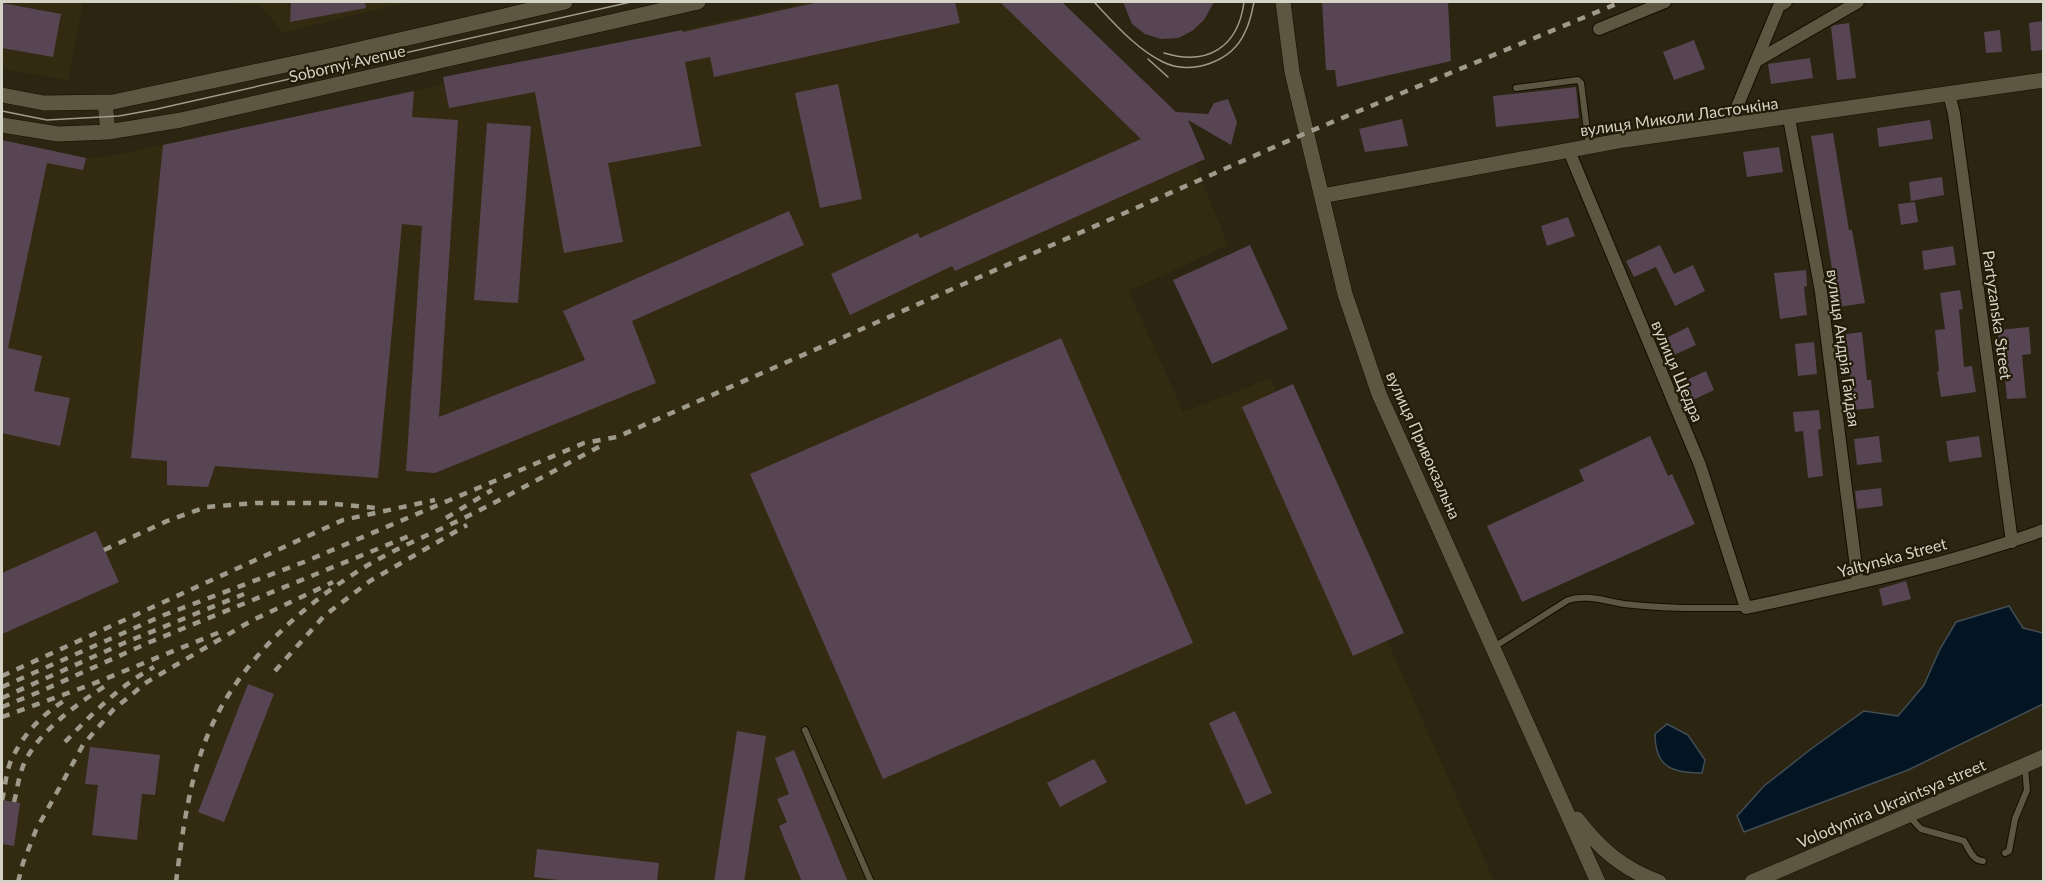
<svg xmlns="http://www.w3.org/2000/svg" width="2045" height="883" viewBox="0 0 2045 883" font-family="Lato,sans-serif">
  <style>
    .built { fill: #332b11 }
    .water { fill: #031423; stroke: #424d54; stroke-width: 1.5 }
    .building { fill: #584553 }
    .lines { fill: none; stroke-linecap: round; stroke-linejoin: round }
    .lane-casing { stroke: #130e00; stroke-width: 8 }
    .street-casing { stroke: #130e00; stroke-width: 14 }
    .secondary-casing { stroke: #130e00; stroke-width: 16 }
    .lane { stroke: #5d5742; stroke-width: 6 }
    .street { stroke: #5d5742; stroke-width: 12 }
    .secondary { stroke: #5d5742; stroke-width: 15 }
    .tram { stroke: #9f9b8c; stroke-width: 1.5 }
    .rail { stroke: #9f9b8c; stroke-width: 4.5; stroke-dasharray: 8 8; stroke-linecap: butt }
    .labels { text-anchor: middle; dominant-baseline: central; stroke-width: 4.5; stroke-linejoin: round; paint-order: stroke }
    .street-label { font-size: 16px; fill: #d5d2c6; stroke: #211b08 }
  </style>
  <rect width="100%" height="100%" fill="#2b2512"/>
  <path class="built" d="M2 2H83L68 80 2 69Z
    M205 2H408L283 33 260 5Z
    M807 2H1061L1174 114 1228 245 1129 291 1183 412 1271 378 1494 881 2 882V140L86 158 105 157 414 91Z"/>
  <path class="water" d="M2009 606 2023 628 2043 633V704L1908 770 1744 832 1737 816 1764 786 1811 749 1864 711 1898 716 1924 685 1940 649 1956 622Z
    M1667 724 1688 735 1705 760 1702 773C1672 773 1655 767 1655 734Z"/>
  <path class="building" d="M291 2H365L366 8 290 22Z
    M819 2H955L960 23 714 77 710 57 685 62 701 146 608 163 623 242 564 253 535 92 449 108 443 77 682 30 683 32Z
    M1000 2H1062L1176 112 1208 114 1214 103 1228 99 1237 122 1231 145 1188 120 1205 159 955 271 952 266 850 315 831 274 918 233 920 238 1141 139Z
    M1123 2H1214L1204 20 1192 31 1178 38 1161 39 1145 34 1132 24Z
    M1322 2H1448L1451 61 1337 87 1335 70H1326Z
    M2 3 61 14 53 57 2 48Z
    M2043 21V50L2031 51 2029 23Z
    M1849 23 1856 78 1837 80 1831 27 1835 25Z
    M2000 30 2002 52 1986 53 1984 32Z
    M1694 40 1705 69 1674 80 1663 52Z
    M1810 58 1813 78 1771 84 1768 64Z
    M838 84 862 199 820 208 795 93Z
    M1576 87 1579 118 1496 127 1493 96Z
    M414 91 412 117 458 120 439 417 585 360 563 311 789 211 804 245 632 321 656 383 435 473 406 471 422 226 402 224 378 478 215 466 208 487 167 485V461L131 458 163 145Z
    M1402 119 1408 146 1365 152 1359 129Z
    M1930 120 1933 139 1879 147 1877 128Z
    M487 123 531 126 518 303 474 300Z
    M1833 133 1849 230H1852L1865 303 1838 307 1811 136Z
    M2 140 86 158 83 170 47 163 8 348 42 356 34 391 70 398 60 446 2 433Z
    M1779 147 1783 172 1747 177 1743 152Z
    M1942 177 1944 195 1911 201 1909 182Z
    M1915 202 1918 222 1901 225 1898 204Z
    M1568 217 1575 236 1547 246 1541 226Z
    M1250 245 1288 329 1212 364 1173 280Z
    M1660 245 1674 274 1693 265 1705 291 1675 306 1656 267 1634 277 1626 261Z
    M1953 246 1956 265 1924 270 1922 251Z
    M1806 270 1807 286 1804 287 1807 315 1780 319 1774 273Z
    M1960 290 1963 309 1959 310 1964 367 1972 366 1976 392 1941 397 1937 372 1939 371 1935 330 1945 329 1940 293Z
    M1688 327 1696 345 1674 355 1666 338Z
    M2029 327 2031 354 2022 355 2026 398 2007 399 2003 356 2000 357 1998 330Z
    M1862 332 1867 380H1871L1874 408 1854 410 1849 367 1844 368 1840 335Z
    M1061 338 1193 643 883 779 750 474Z
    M1814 342 1817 374 1798 376 1795 344Z
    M1706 371 1714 390 1691 401 1682 382Z
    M1293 384 1404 633 1353 656 1242 407Z
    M1819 410 1821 429 1818 430 1823 476 1808 478 1803 431 1795 432 1793 412Z
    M1650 436 1668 476 1672 474 1695 524 1522 602 1487 526 1584 481 1579 470Z
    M1879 436 1882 462 1857 465 1854 439Z
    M1979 436 1982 457 1949 462 1946 441Z
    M1881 488 1883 506 1857 509 1855 491Z
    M96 531 119 582 2 634V573Z
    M1906 581 1911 599 1883 606 1879 589Z
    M248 684 274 694 224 822 198 812Z
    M1235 711 1272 793 1246 805 1209 723Z
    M737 731 766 736 744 882H714Z
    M90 747 160 755 155 795 142 794 137 840 92 835 98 785 85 784Z
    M794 750 848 882H802L779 826 787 822 777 799 789 794 775 758Z
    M1094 759 1107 782 1060 807 1047 783Z
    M2 800 20 803 14 846 2 844Z
    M537 849 659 863 657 882H575L534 877Z"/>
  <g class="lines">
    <defs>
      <path id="lane" d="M1516 88 1578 80 1581 83 1589 146
        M1494 647 1568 600C1588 594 1604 601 1624 604 1664 609 1706 608 1746 608
        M805 730 871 882
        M1908 815 1921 829 1964 841C1969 849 1973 861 1983 861
        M2005 853 2009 851 2015 819 2027 790 2025 767"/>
      <path id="street" d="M1599 29 1665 2
        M1758 60 1858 2
        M1949 94 1954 114 1968 216 2012 542
        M1789 118 1821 292 1858 583
        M1729 126 1779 6 1786 2
        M1569 151 1700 465 1746 608C1846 586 1948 565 2044 530"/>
      <path id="secondary" d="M1283 2 1292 72 1345 294 1379 394 1598 882
        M2 95 44 103 113 102 338 54 565 2
        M105 102 108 132
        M2 125 58 134 108 132 181 120 698 2
        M1322 196 1624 140 2044 80
        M1577 819C1600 849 1623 869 1659 882
        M1752 882 2044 757"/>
    </defs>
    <use href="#lane" class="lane-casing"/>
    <use href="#street" class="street-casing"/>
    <use href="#secondary" class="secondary-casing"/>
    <use href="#lane" class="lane"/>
    <use href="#street" class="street"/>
    <use href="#secondary" class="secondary"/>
    <path class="tram" d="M1094 2C1114 23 1136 49 1163 62 1191 76 1232 62 1245 32 1250 23 1252 12 1254 2
      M1164 53C1207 66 1238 48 1244 2
      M1148 59 1168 77
      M2 111 47 120 119 116 157 109 631 2"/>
    <path class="rail" d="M446 518 492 490
      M104 550 167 521 206 507 256 503H326L376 508
      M275 671 324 616 370 581 467 525
      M2 676 343 520 435 500
      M2 687 164 615 304 562 584 443 617 437 1306 133 1621 2
      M2 698 124 643 244 594
      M2 707 39 692 150 642 414 534
      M2 717 90 685 220 632
      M65 742C92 714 119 686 154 667
      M2 800C5 788 6 774 10 763 22 735 42 714 67 699
      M14 802C17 791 18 780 22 769 34 734 77 704 108 684
      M18 882 23 863 36 830 83 745 113 710 147 682 251 621 333 582
      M176 882C183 828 190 772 213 723 245 656 305 603 368 565 400 546 436 532 470 515 516 492 561 467 606 443"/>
  </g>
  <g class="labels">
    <g class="street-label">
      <text transform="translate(347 63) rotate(-13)">Sobornyi Avenue</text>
      <text transform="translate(1679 116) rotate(-8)">вулиця Миколи Ласточкіна</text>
      <text transform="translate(1998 315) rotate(82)">Partyzanska Street</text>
      <text transform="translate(1844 348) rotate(82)">вулиця Андрія Гайдая</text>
      <text transform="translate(1678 371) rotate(67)">вулиця Щедра</text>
      <text transform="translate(1424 445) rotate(66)">вулиця Привокзальна</text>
      <text transform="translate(1892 557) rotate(-15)">Yaltynska Street</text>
      <text transform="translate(1891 803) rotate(-23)">Volodymira Ukraintsya street</text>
    </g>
  </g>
  <rect width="2045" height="883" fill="none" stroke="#d5d2c6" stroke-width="6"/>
</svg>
